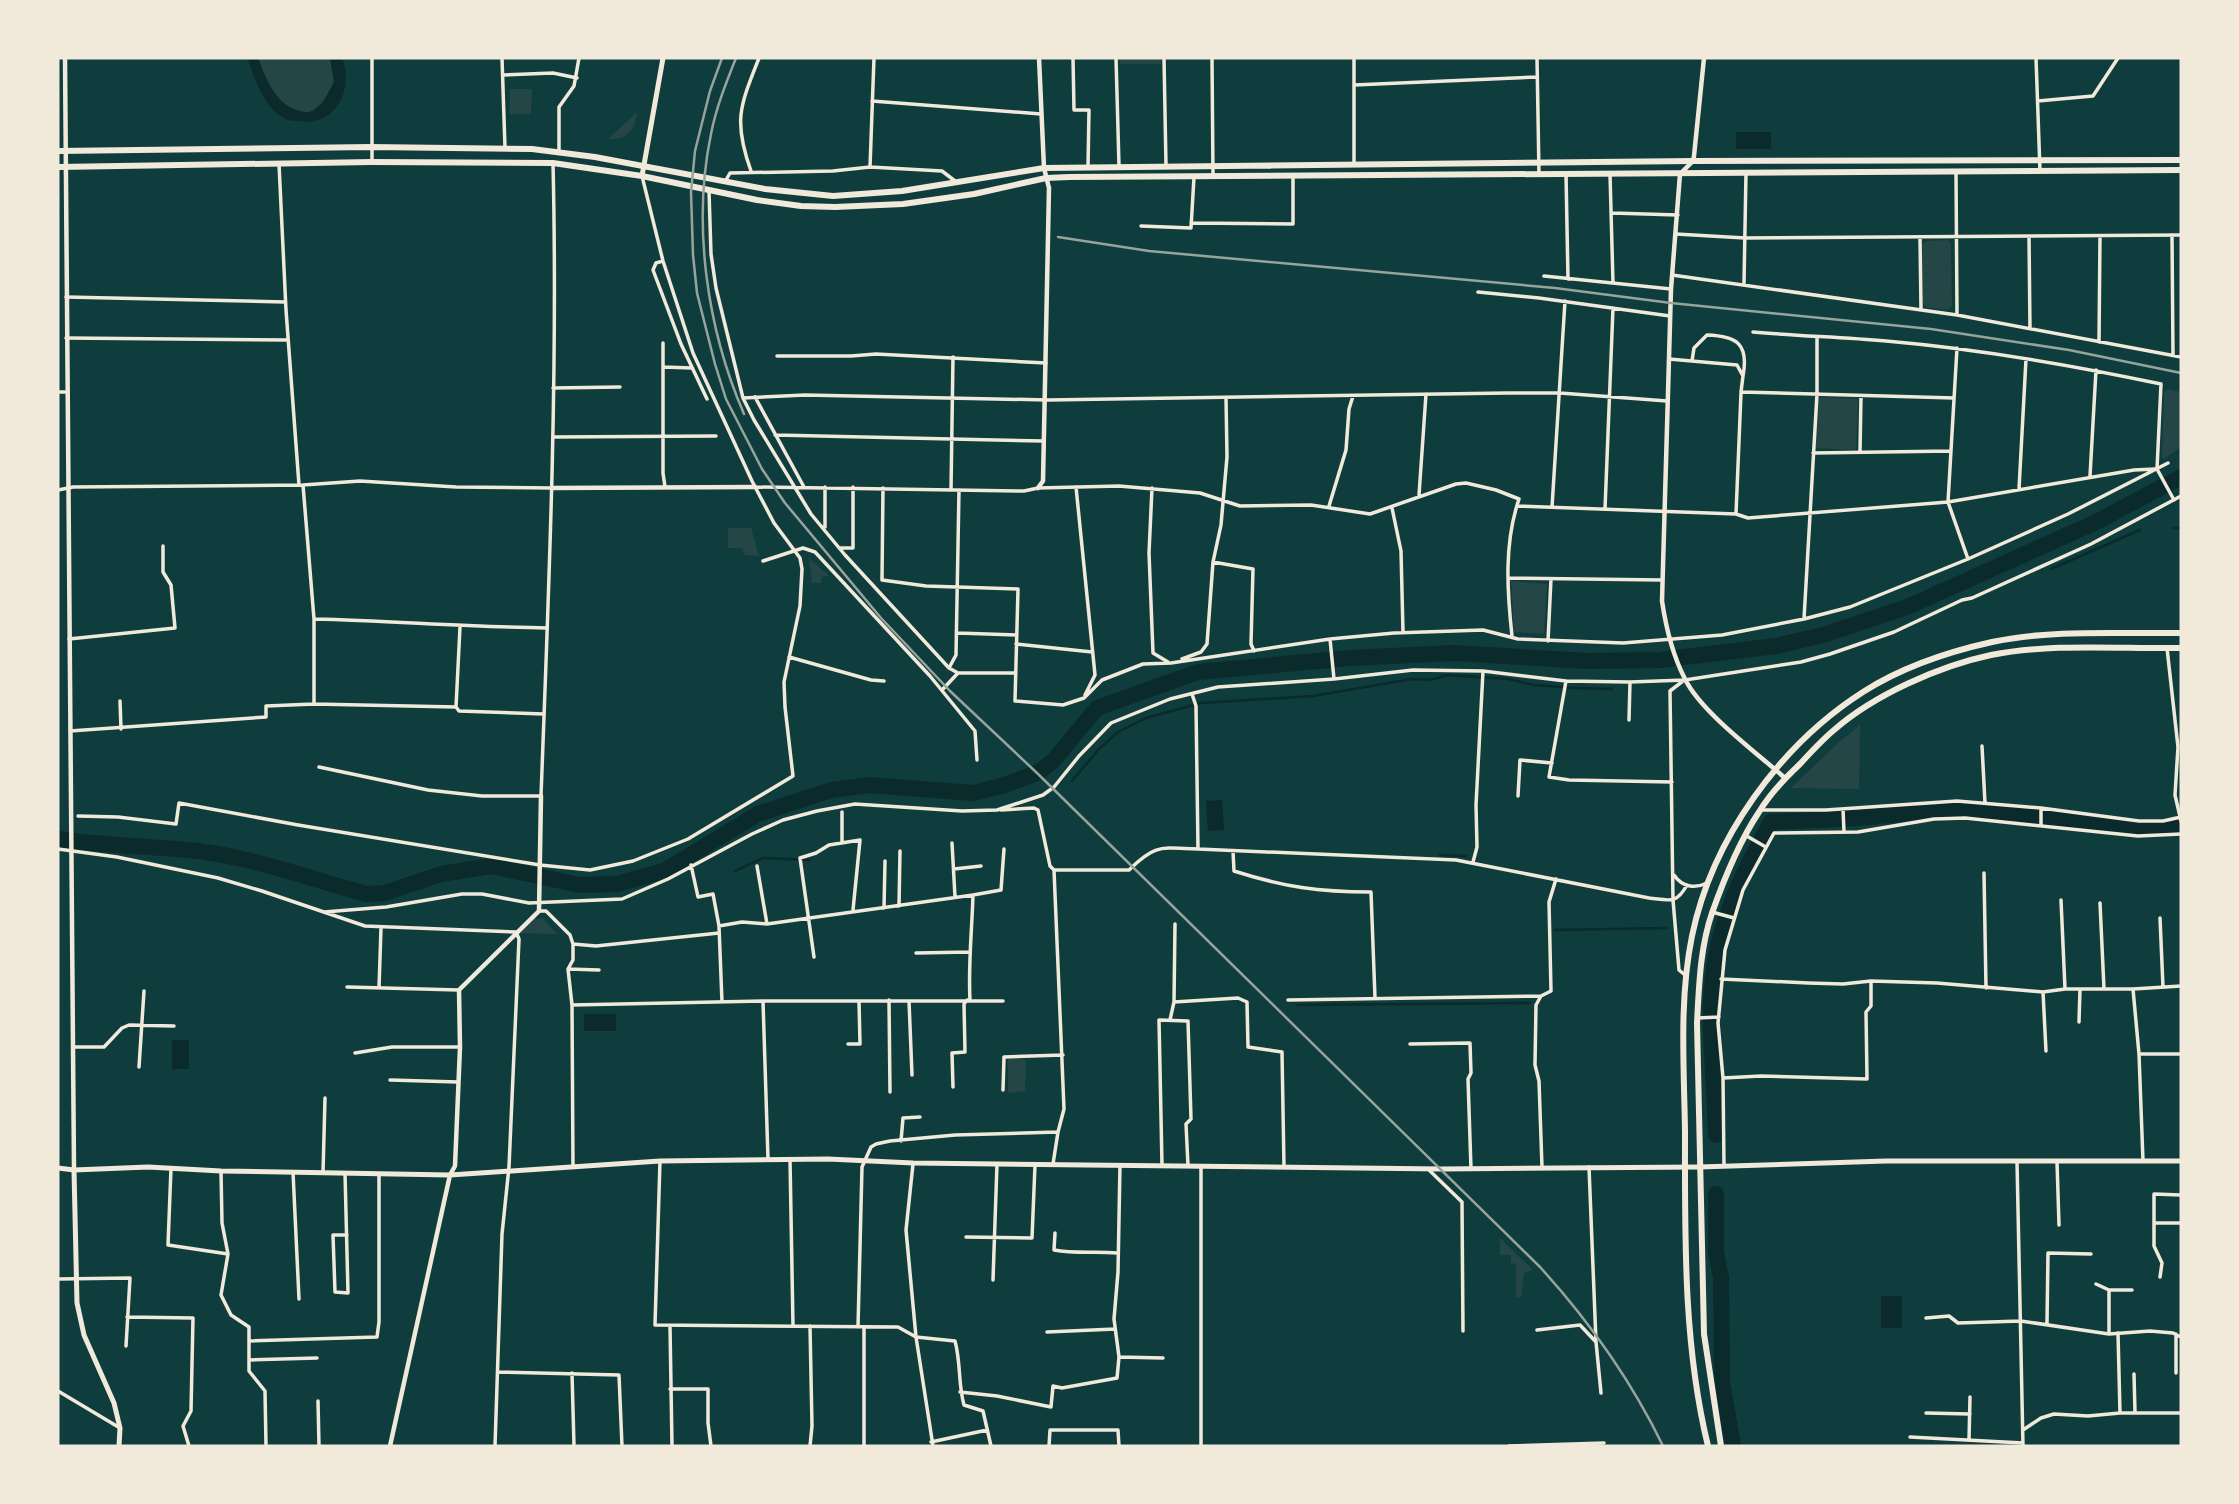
<svg xmlns="http://www.w3.org/2000/svg" width="2239" height="1504" viewBox="0 0 2239 1504" font-family="Mulish,sans-serif">
  <style>
    .green { fill: #244646 }
    .water { fill: #0a2a2b }
    .lines { fill: none; stroke-linecap: round; stroke-linejoin: round }
    .stream { stroke: #0a2a2b; stroke-width: 2.5 }
    .river { stroke: #0a2a2b; stroke-width: 16 }
    .minor { stroke: #f1e9da; stroke-width: 3.5 }
    .tertiary { stroke: #f1e9da; stroke-width: 4.5 }
    .secondary { stroke: #f1e9da; stroke-width: 5 }
    .primary { stroke: #f1e9da; stroke-width: 5 }
    .trunk { stroke: #f1e9da; stroke-width: 6 }
    .rail { stroke: #97a49c; stroke-width: 2.5 }
  </style>
  <rect width="100%" height="100%" fill="#0f3d3e"/>
  <path class="green" d="M258 58H330L334 82C329 92 324 103 315 109 311 113 306 113 300 111 276 106 266 79 258 58Z
    M1120 58H1161V64H1120Z
    M510 89H532L531 114H509Z
    M637 112C635 130 627 140 608 139Z
    M1948 240 1951 244 1952 306 1948 310 1926 307 1923 303 1922 245 1926 241Z
    M2169 389 2181 392V447L2164 459 2162 457 2164 392Z
    M1821 397 1858 399 1856 450 1816 448 1817 400Z
    M728 528H751L759 556 745 555 742 548H728Z
    M809 558 829 576H822L821 583H812Z
    M1511 581 1547 584 1544 634 1514 632Z
    M1860 725 1859 789 1791 788 1838 743Z
    M543 918 557 934 520 933 534 919Z
    M1020 1058 1026 1061 1025 1091 1008 1093V1059Z
    M1500 1238 1533 1270 1524 1273 1521 1297H1516V1264L1511 1263V1255H1500Z"/>
  <path class="water" d="M247 58H258C266 79 276 106 300 111 306 113 311 113 315 109 324 103 329 92 334 82L330 58H342C354 89 336 127 300 121 295 121 288 121 284 118 263 107 255 77 247 58Z
    M1736 132H1771V149H1736Z
    M1222 800 1224 830 1208 831 1206 801Z
    M584 1014H616V1031H584Z
    M172 1040H189V1069H172Z
    M1881 1296H1902V1328H1881Z"/>
  <g class="lines">
    <path class="stream" d="M2174 528H2181
      M2051 569 2140 530
      M1072 781 1099 749 1118 732 1146 718 1201 703 1313 696 1412 679 1430 680 1448 675 1508 679 1534 685 1574 688 1612 689
      M1440 855 1466 856
      M735 871 763 858 810 860
      M1555 930 1666 928
      M1297 1005 1530 1003"/>
    <path class="river" d="M58 839C104 846 151 846 198 851 255 858 311 879 366 894L385 893 441 874 491 866 580 885 617 884 664 871 758 814 831 790 869 785 973 793 1005 785 1037 773 1053 761 1097 708 1198 672 1350 658 1454 653 1587 661 1659 660 1776 646 1823 635 1907 607 1972 578 2096 522 2181 477
      M1716 1135C1715 1073 1704 1007 1718 946 1728 902 1749 861 1771 822L1858 818 1940 810H1978L2134 827H2169L2181 825
      M1716 1194V1252L1721 1278 1722 1382 1733 1446"/>
    <path class="minor" d="M502 58 505 148
      M1073 58 1074 110H1089L1088 167
      M1116 58 1119 166
      M1164 58 1166 166
      M1212 58 1213 175
      M1537 58 1539 174
      M2036 58 2040 171
      M504 75 553 73 577 78
      M1354 85 1537 77
      M872 101 1041 114
      M2038 101 2093 96 2118 58
      M559 151V107L574 86 579 58
      M372 162V58
      M279 164 286 310 299 485
      M1354 165V58
      M870 167 874 58
      M751 171C733 121 740 106 759 58
      M1956 172 1957 315
      M1566 174 1568 279
      M1610 174 1613 283
      M726 180 730 173 833 171 870 167 942 171 955 181
      M709 191 711 254 716 288 743 398 754 420 811 514 845 555 949 668
      M1612 213 1678 215
      M1191 223 1293 224V176
      M1141 226 1191 228 1194 177
      M1676 234 1745 238 2181 235
      M2172 235 2173 355
      M2029 236 2030 329
      M1920 237 1921 308
      M663 261 656 263 653 270 681 344 707 399
      M1672 275 1957 315 2181 357
      M1544 276 1671 289
      M1744 283 1746 173
      M1478 292 1539 298 1670 316
      M66 297 285 302
      M1753 332C1797 336 1842 337 1886 341 1979 349 2071 365 2161 384L2157 469 2174 500
      M66 338 288 340
      M2099 342 2100 236
      M663 343V473L665 487
      M1957 348 1948 502 1968 559
      M777 356H851L876 354 1046 363
      M1669 359 1737 365 1743 376 1741 392 1954 398
      M1692 361 1694 348 1707 335C1737 336 1749 344 1743 376
      M663 367 692 368
      M553 388 620 387
      M58 392H66
      M755 397 804 487
      M743 398 805 395 1048 400 1507 393H1560L1667 401
      M775 435 1044 441
      M553 437 716 436
      M1860 452 1861 396
      M1813 453 1951 451
      M2090 476 2096 370
      M755 487 1024 491 1038 488 1119 486 1200 493 1240 506 1311 505 1370 514 1456 484 1466 483 1496 490 1519 499C1504 543 1507 590 1512 636
      M1076 487 1095 675 1085 695
      M883 488 882 580 926 586 1018 589 1015 701 1063 705 1084 698 1102 680 1143 664 1171 663 1330 639 1394 633 1483 630 1518 639 1623 643 1722 635 1804 619 1850 607 1968 559 2068 514 2168 463
      M1152 488 1149 553 1153 653 1168 662
      M2019 489 2026 359
      M58 490 73 487 303 485 360 481 456 487 552 488
      M951 490 953 357
      M959 490 956 655 949 668 958 673H1016
      M1419 495 1426 394
      M1329 506 1346 450 1349 409 1353 396
      M1517 506 1736 514 1748 518 1948 502 2134 470 2155 469
      M1552 507 1565 301
      M1392 508 1401 551 1403 632
      M1605 509 1613 308
      M1736 514 1741 393
      M822 527H825V487
      M839 548H853V487
      M763 561 803 548 815 552 930 676 975 731 977 760
      M1213 562 1253 569 1251 644 1254 651
      M1508 578 1662 580
      M315 619C393 621 469 627 547 628
      M1804 619 1817 394V338
      M957 633 1017 635
      M69 639 175 628 171 585 163 572V546
      M1330 639 1334 679
      M1548 641 1551 579
      M1016 644 1092 652
      M2167 648 2178 747 2175 795 2181 821
      M789 657 871 680 884 681
      M1182 659 1201 652 1207 644 1213 562 1221 525 1227 457 1226 398
      M1566 681 1549 777 1569 780 1672 782
      M1683 681 1670 691 1673 900 1679 970 1685 975
      M943 689 958 673
      M1192 694 1196 706 1198 849
      M120 701 121 729
      M314 704 456 707 459 711 544 714
      M456 707 460 627
      M1629 720 1630 682
      M70 731 266 717V706L314 704V619L303 485
      M1982 746 1985 803
      M319 767 428 790 482 796H541C549 585 558 374 553 163
      M1518 796 1520 760 1552 763
      M1843 809 1844 832
      M1001 810 1034 808 1038 810 1050 866 1054 870 1064 1109 1058 1132 1053 1164
      M1762 810H1826L1957 801 2041 808 2139 821H2163L2181 817
      M78 816 118 817 176 824 179 803 298 825 540 865 590 870 633 861 688 839 793 776 785 707 784 682 800 606 802 569 800 558 774 523 752 481 693 353 663 261 642 176
      M2041 826V808
      M1745 835 1764 846
      M842 843V812
      M952 843 955 897
      M58 849 117 857 218 878 262 891 365 926 516 932 519 939 509 1167 502 1234 495 1446
      M1233 851 1234 871C1284 887 1319 892 1371 892L1375 998
      M1473 862 1477 847 1476 805 1483 671
      M691 865 698 897 713 894 719 926 722 1002
      M757 866 767 924
      M954 869 981 866
      M1054 870H1129C1156 843 1162 848 1198 849L1456 860 1649 898C1669 900 1676 905 1687 885
      M1984 873 1986 988
      M1674 875C1682 887 1695 889 1707 883
      M973 895 1001 890 1004 849
      M2061 900 2065 989
      M2100 903 2104 989
      M899 906 900 851
      M884 908 885 861
      M539 911H546L570 935 573 944V960L568 969 572 1005 573 1167
      M324 912 386 907 462 894H482L529 903 622 899 668 879 752 834 783 820 817 811 855 804 962 811 997 810 1043 795 1054 787 1079 756 1111 723 1170 699 1218 687 1334 679 1413 670 1483 671 1566 681 1630 682 1685 680 1801 662 1830 654 1894 632 1962 600 1972 598 2091 544 2181 496
      M1712 912 1734 918
      M2160 918 2163 987
      M719 926 742 922 767 924 973 895C972 930 968 965 970 1001
      M573 944 596 946 719 933
      M916 953 970 952
      M814 957 800 858 816 853 829 845 860 840 853 910
      M568 969 599 970
      M1721 979 1808 983 1843 984 1871 981 1937 983 2043 992 2065 989H2133L2181 986
      M347 987 459 990
      M379 988 381 928
      M2133 989 2139 1054 2143 1161
      M2043 992 2046 1051
      M1541 996 1536 1005 1535 1065 1539 1081 1542 1167
      M889 1000 890 1092
      M1288 1000 1541 996 1551 991 1549 902 1556 879
      M764 1001H1003
      M909 1001 912 1075
      M1174 1002 1238 998 1247 1002 1248 1047 1282 1052 1284 1167
      M572 1005 763 1001 768 1159
      M1697 1018 1719 1017
      M1170 1020 1174 1002 1175 924
      M2079 1022 2080 989
      M848 1044H860L859 1001
      M1410 1044 1470 1043 1471 1073 1468 1079 1471 1169
      M73 1047H104L122 1028 129 1025 174 1026
      M355 1053 392 1047H460
      M2139 1054H2181
      M139 1067 144 991
      M1723 1078 1761 1076 1867 1079 1866 1012 1871 1006V981
      M390 1080 458 1082
      M953 1087 952 1053 965 1052 964 1004 967 1000
      M1003 1090 1004 1057 1063 1055
      M901 1141 903 1118 920 1117
      M790 1159 793 1326
      M660 1161 655 1325 898 1327 916 1337 955 1341C961 1363 958 1384 964 1405L983 1411 991 1446
      M2017 1162 2023 1446
      M2057 1162 2059 1225
      M913 1164 906 1230 916 1337 933 1446
      M1162 1165 1159 1020 1188 1021 1191 1119 1186 1124 1188 1166
      M1724 1166 1723 1078 1718 1023 1725 950 1743 890 1774 833 1858 832 1934 819 1965 818 2138 836 2181 834
      M1589 1167 1596 1342 1601 1393
      M171 1168 168 1245 228 1254
      M1428 1169 1462 1202 1463 1331
      M221 1171 222 1223 228 1254 221 1295 231 1315 249 1327V1371L265 1391 266 1446
      M293 1172 299 1299
      M323 1173 325 1098
      M345 1173 348 1293 335 1292 333 1235H347
      M2155 1223H2181
      M1055 1233 1054 1250C1075 1254 1096 1251 1117 1253
      M966 1237 1032 1238 1035 1165
      M2160 1277 2162 1263 2154 1246V1194L2181 1195
      M58 1279 130 1278 126 1346
      M993 1280 997 1164
      M2096 1284 2109 1290
      M127 1317 193 1318 191 1411 183 1426 189 1446
      M1926 1318 1949 1316 1958 1323 2021 1321 2109 1334 2150 1331 2173 1333 2181 1337
      M2047 1323 2048 1253 2091 1254
      M670 1326 672 1446
      M858 1327 862 1167 871 1147 876 1144 890 1141 955 1135 1058 1132
      M1537 1330 1580 1325 1596 1342
      M1047 1332 1115 1329
      M2118 1333 2120 1413
      M2109 1334V1290H2132
      M2176 1334V1373
      M249 1341 377 1337 379 1322V1174
      M1119 1357 1163 1358
      M249 1360 317 1358
      M498 1372 619 1375 622 1446
      M572 1373 574 1446
      M2134 1374 2135 1413
      M670 1389H708V1423L711 1446
      M58 1391 120 1428
      M960 1392 997 1396 1051 1407 1053 1386 1062 1388 1117 1378 1119 1357 1114 1319 1118 1272 1120 1165
      M318 1401 319 1446
      M1926 1413 1970 1414
      M2023 1430 2041 1418 2054 1414 2088 1416 2120 1413H2181
      M1910 1437 2023 1443
      M1969 1440 1970 1397
      M931 1442 987 1430
      M810 1446 812 1426 810 1326
      M864 1446V1327
      M1049 1446 1050 1430H1118L1119 1446
      M1201 1446V1167
      M1509 1446 1604 1443"/>
    <path class="tertiary" d="M65 58 74 1170
      M1704 58 1694 156 1693 161 1680 174 1671 289 1662 601C1666 628 1672 654 1685 679 1701 712 1757 753 1785 778
      M552 488 755 487
      M1038 488 1043 481 1049 188 1044 168 1039 58
      M390 1446 450 1175 455 1166 460 1047 459 990 539 911 541 796"/>
    <path class="secondary" d="M642 176 663 58
      M1699 1167 1886 1161H2181
      M58 1168 74 1170"/>
    <path class="primary" d="M119 1446 120 1428 114 1403 84 1335 77 1303 74 1170 148 1167 221 1171 450 1175 660 1161 828 1159 913 1163 1442 1169 1699 1167"/>
    <path class="trunk" d="M58 151 371 147 532 149 595 157 765 189 833 196 902 191 1044 168 1693 161 2181 160
      M58 167 372 162 553 163 642 176 757 200 801 206 835 207 903 204 974 194 1046 178 1069 177 2181 170
      M1708 1446C1683 1344 1685 1236 1685 1131 1684 1066 1679 999 1692 936 1712 839 1780 745 1863 692 1902 667 1947 652 1992 642 2053 629 2119 634 2181 633
      M1721 1446 1704 1334 1697 1023C1699 986 1700 948 1712 913 1724 879 1739 842 1759 812 1770 794 1785 778 1800 764 1811 752 1822 740 1834 730 1874 695 1939 666 1991 655 2051 643 2120 649 2181 648"/>
    <path class="rail" d="M722 58 710 91 695 151 691 192 693 255 697 293 715 364 726 399 762 469 785 503 881 618 950 691 1037 773 1540 1267C1590 1322 1631 1380 1663 1446
      M736 58C726 83 716 108 711 134 692 225 707 329 744 414
      M1058 237 1149 251 1555 288 1671 303 1931 329 2069 350 2181 373"/>
  </g>
  <rect width="2239" height="1504" fill="none" stroke="#f1e9da" stroke-width="119"/>
</svg>
